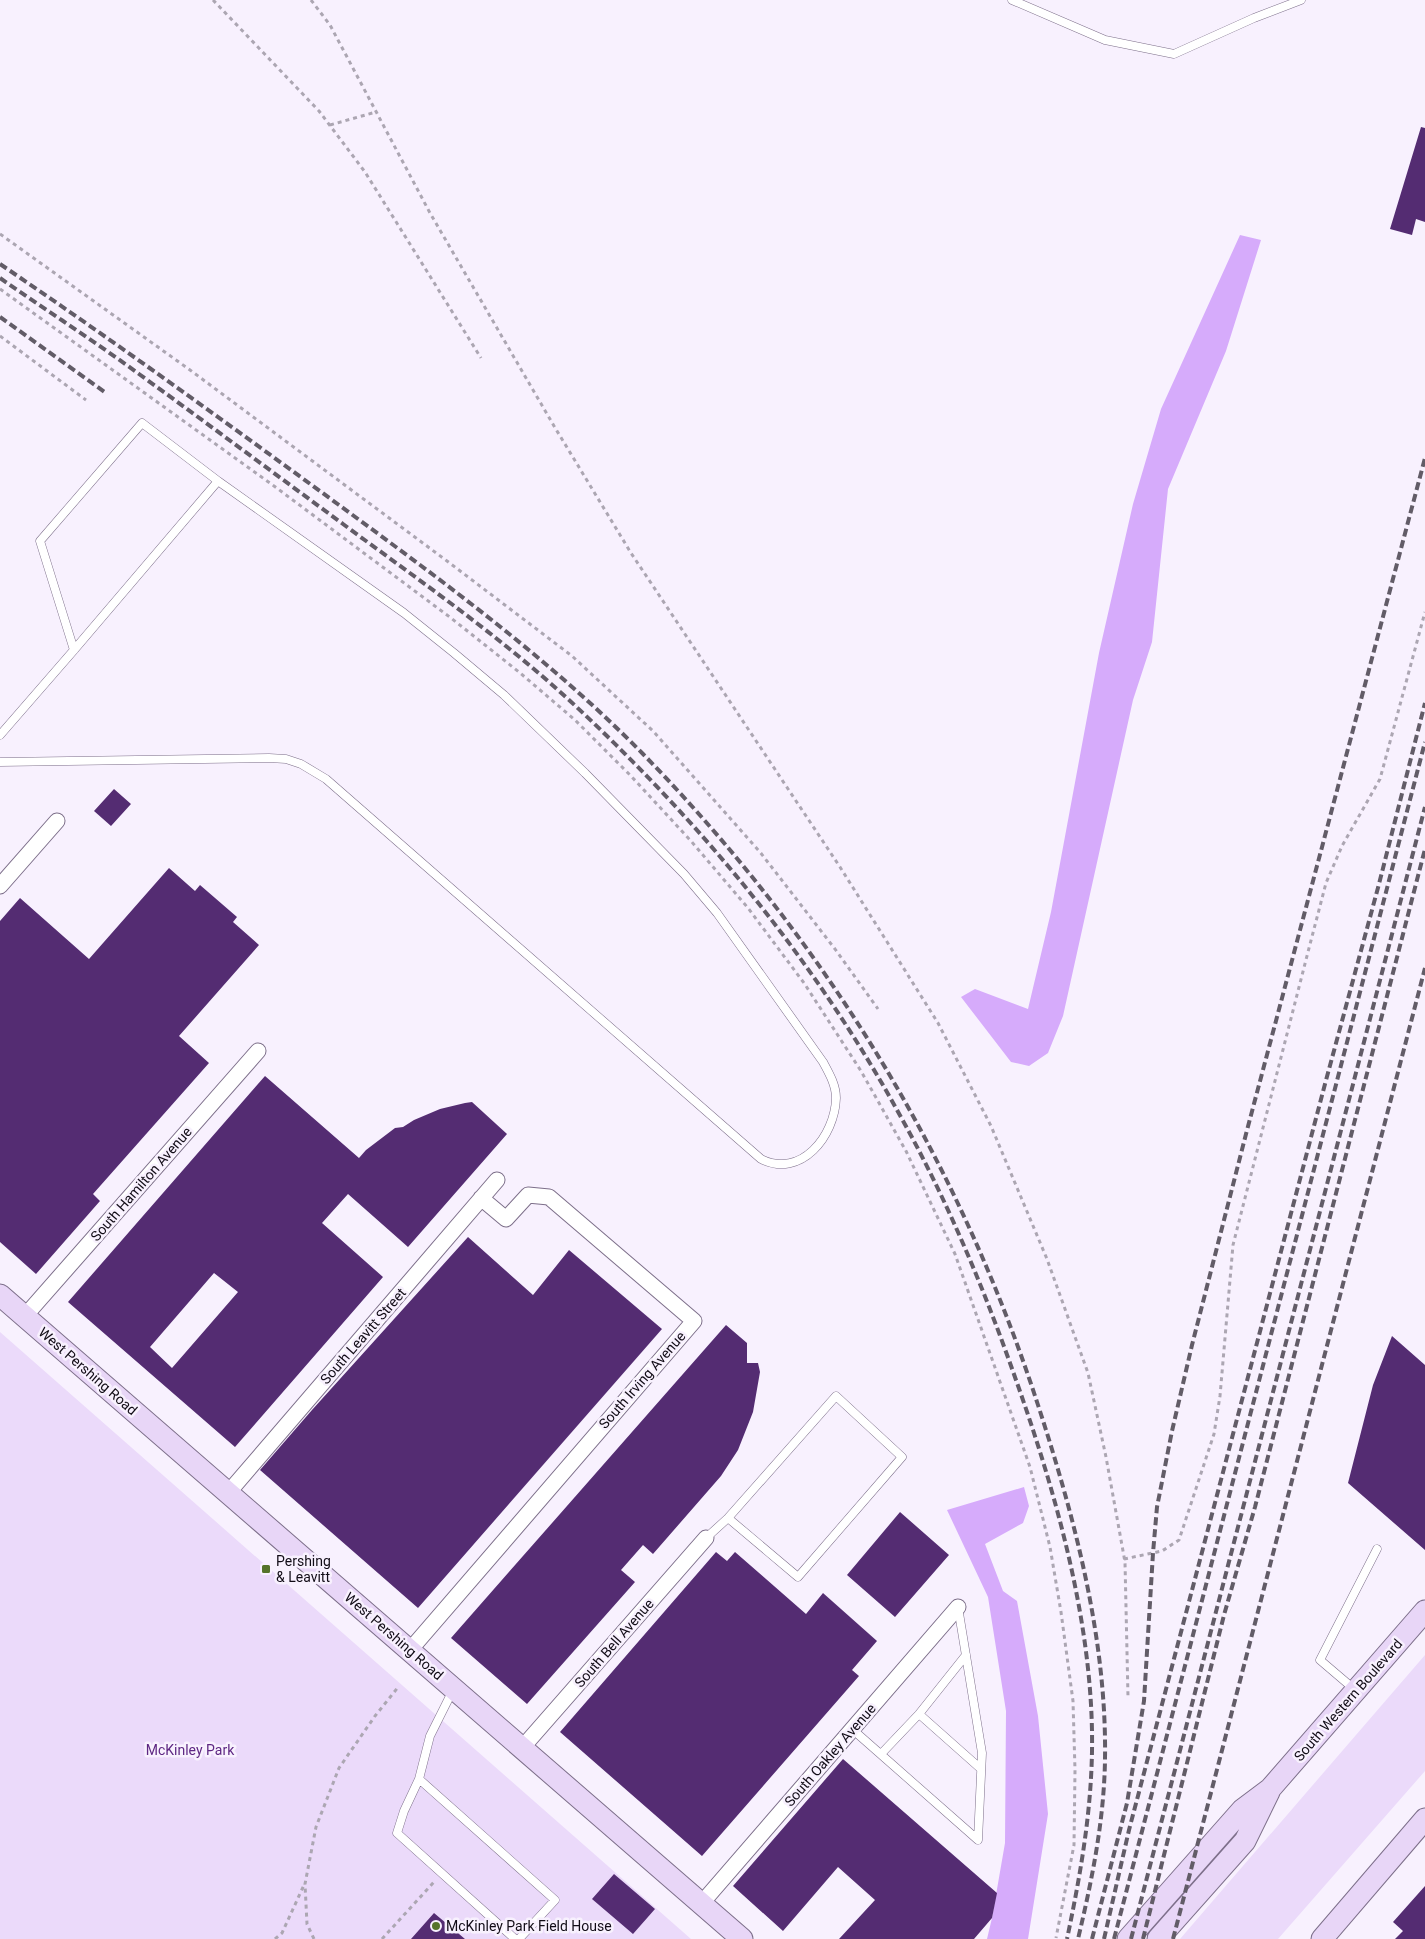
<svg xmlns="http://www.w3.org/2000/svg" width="1425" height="1939" viewBox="0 0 1425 1939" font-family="Roboto,sans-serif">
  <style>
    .green { fill: #ebdafa }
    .forest { fill: #d6abfb }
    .building { fill: #542c72; fill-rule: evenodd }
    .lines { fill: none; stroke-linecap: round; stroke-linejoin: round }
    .lane-casing { stroke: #7d6f8a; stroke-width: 9 }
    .street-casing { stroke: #7d6f8a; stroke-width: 17 }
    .secondary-casing { stroke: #7d6f8a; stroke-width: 23 }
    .path { stroke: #aca6b2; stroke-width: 3; stroke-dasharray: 4 4; stroke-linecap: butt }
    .lane { stroke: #fff; stroke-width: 8 }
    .street { stroke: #fff; stroke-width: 15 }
    .secondary { stroke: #e8d6f7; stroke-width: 21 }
    .rail { stroke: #625c67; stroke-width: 4; stroke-dasharray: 8 4; stroke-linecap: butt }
    .poi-dot { fill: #56742a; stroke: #f8f1fe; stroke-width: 2 }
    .labels { text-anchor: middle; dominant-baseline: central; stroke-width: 5; stroke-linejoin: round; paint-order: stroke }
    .street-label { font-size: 14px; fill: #110c16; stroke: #f8f1fe }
    .poi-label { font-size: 14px; fill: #110c16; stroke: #f8f1fe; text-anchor: start }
    .park-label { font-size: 14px; fill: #5e2783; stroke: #f8f1fe }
  </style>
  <rect width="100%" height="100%" fill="#f8f1fe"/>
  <path class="green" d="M0 1332 691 1939H0Z
    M1425 1655V1771L1278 1939H1180Z"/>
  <path class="forest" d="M1240 235 1261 240 1226 351 1168 489 1152 642 1133 700 1063 1016 1048 1053 1029 1066 1011 1062 961 997 975 989 1028 1009 1051 912 1099 653 1133 504 1161 409Z
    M1024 1487 1029 1506 1023 1523 985 1544 1003 1591 1017 1601 1038 1716 1048 1814 1028 1939H987L992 1918 1005 1843 1006 1711 988 1597 947 1510Z"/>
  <path class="building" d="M1421 127 1425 128V222L1416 219 1412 235 1390 229Z
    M114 789 131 804 111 826 94 811Z
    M169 868 195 891 200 885 237 917 233 922 259 945 179 1036 209 1063 93 1194 100 1201 36 1274 0 1242V921L20 898 89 959Z
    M265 1076 359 1158 366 1150 395 1128 403 1127 414 1120 440 1109 465 1103 472 1102 507 1134 408 1247 348 1194 322 1223 383 1277 235 1447 68 1302ZM214 1273 238 1292 172 1368 150 1347Z
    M468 1237 533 1295 569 1250 662 1329 418 1608 260 1470 312 1410Z
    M726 1325 747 1343V1363H758L760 1372 753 1412 738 1450 721 1476 653 1554 643 1545 621 1570 635 1582 527 1704 451 1638Z
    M1392 1336 1425 1365V1550L1348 1483 1373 1385Z
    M900 1512 949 1555 895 1617 847 1575Z
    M716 1552 727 1561 735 1552 806 1614 823 1593 877 1641 852 1670 859 1676 702 1856 560 1732Z
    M843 1759 997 1893 992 1918 974 1939H839L875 1900 838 1867 783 1931 733 1886Z
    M614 1874 655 1909 633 1934 592 1899Z
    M1425 1886V1939H1395L1403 1931 1393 1922Z
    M434 1913 465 1939H411Z"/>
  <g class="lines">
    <defs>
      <path id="lane" d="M1012 0 1105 40 1174 54 1254 18 1301 0
        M0 735 74 650 218 481 142 423 40 541 74 650
        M0 762 269 758 286 759 301 764 326 779 761 1159C801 1179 835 1136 836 1098 836 1085 829 1073 823 1062L717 913 684 874 585 773 504 695 454 653 404 613 218 481
        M706 1538 728 1518 836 1396 902 1457 798 1577 728 1518
        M1354 1689 1320 1660 1377 1549
        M453 1690 430 1736 419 1779 555 1900 519 1939
        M919 1714 981 1769
        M852 1729 978 1840 982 1753 958 1607
        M881 1754 919 1714 966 1655
        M419 1779 404 1811 397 1833 515 1939"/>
      <path id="street" d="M0 886 57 821
        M25 1316 258 1051
        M228 1493 497 1180
        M410 1650 694 1321 549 1197 528 1195 506 1219 481 1198
        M522 1748 706 1538
        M701 1904 958 1607"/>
      <path id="secondary" d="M0 1295 742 1939
        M1128 1939 1242 1810 1270 1789 1425 1611
        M1158 1939 1245 1841 1269 1792
        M1322 1939 1425 1819"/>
    </defs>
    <use href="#lane" class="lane-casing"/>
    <use href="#street" class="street-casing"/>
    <use href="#secondary" class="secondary-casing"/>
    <path class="path" d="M213 0 319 111 365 172 481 358
      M311 0 330 25 430 213 554 426 631 553 840 867 938 1023 991 1126 1047 1259 1088 1373 1106 1457 1125 1562 1128 1697
      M330 125 376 112
      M0 234 190 370 447 561 572 656 653 731 760 852 835 949 878 1009
      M0 289 274 486 451 618 519 672 575 720 631 776 691 841 748 908 804 983 861 1071 906 1151 955 1254 1030 1467 1050 1547 1061 1612 1073 1701 1075 1770 1074 1845 1056 1938
      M0 336 86 400
      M1124 1559 1162 1551 1179 1540 1214 1434 1220 1396 1233 1245 1308 952 1326 883 1342 846 1380 779 1425 612
      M275 1939 282 1933 304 1885
      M314 1939 307 1924 305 1884 316 1827 339 1768 375 1716 399 1686
      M382 1939 434 1882"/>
    <use href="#lane" class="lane"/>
    <use href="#street" class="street"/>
    <use href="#secondary" class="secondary"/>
    <path class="rail" d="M0 264C115 342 227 423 339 505 445 583 552 661 644 755 825 941 958 1158 1038 1405 1075 1519 1107 1640 1105 1760 1104 1821 1092 1880 1078 1939
      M0 278C46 310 94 341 139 374 208 424 275 474 343 524 420 581 498 635 568 699 700 821 816 961 902 1119 948 1202 985 1291 1016 1380 1057 1496 1094 1628 1092 1751 1091 1815 1080 1877 1067 1939
      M0 317 106 393
      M1092 1939 1127 1803 1144 1701 1153 1553 1157 1507 1172 1431 1192 1345 1246 1134 1425 458
      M1104 1939 1129 1830 1325 1084 1379 884 1425 703
      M1114 1939 1425 742
      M1131 1939 1425 807
      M1143 1939 1224 1615 1255 1507 1425 849
      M1173 1939 1425 968"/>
  </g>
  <g class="poi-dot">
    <rect x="261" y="1564" width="10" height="10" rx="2.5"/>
    <circle cx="436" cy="1926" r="5"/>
  </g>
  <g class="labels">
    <g class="street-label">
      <text transform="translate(141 1184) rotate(-49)">South Hamilton Avenue</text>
      <text transform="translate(363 1336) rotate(-49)">South Leavitt Street</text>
      <text transform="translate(88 1371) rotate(41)">West Pershing Road</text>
      <text transform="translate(642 1380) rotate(-49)">South Irving Avenue</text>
      <text transform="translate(394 1636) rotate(41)">West Pershing Road</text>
      <text transform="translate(614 1643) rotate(-49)">South Bell Avenue</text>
      <text transform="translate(1348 1700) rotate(-49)">South Western Boulevard</text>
      <text transform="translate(830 1755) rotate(-49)">South Oakley Avenue</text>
    </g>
    <g class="poi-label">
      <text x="276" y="1561">Pershing<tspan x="276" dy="16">&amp; Leavitt</tspan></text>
      <text x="446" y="1926">McKinley Park Field House</text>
    </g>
    <g class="park-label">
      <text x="190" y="1750">McKinley Park</text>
    </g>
  </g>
</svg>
